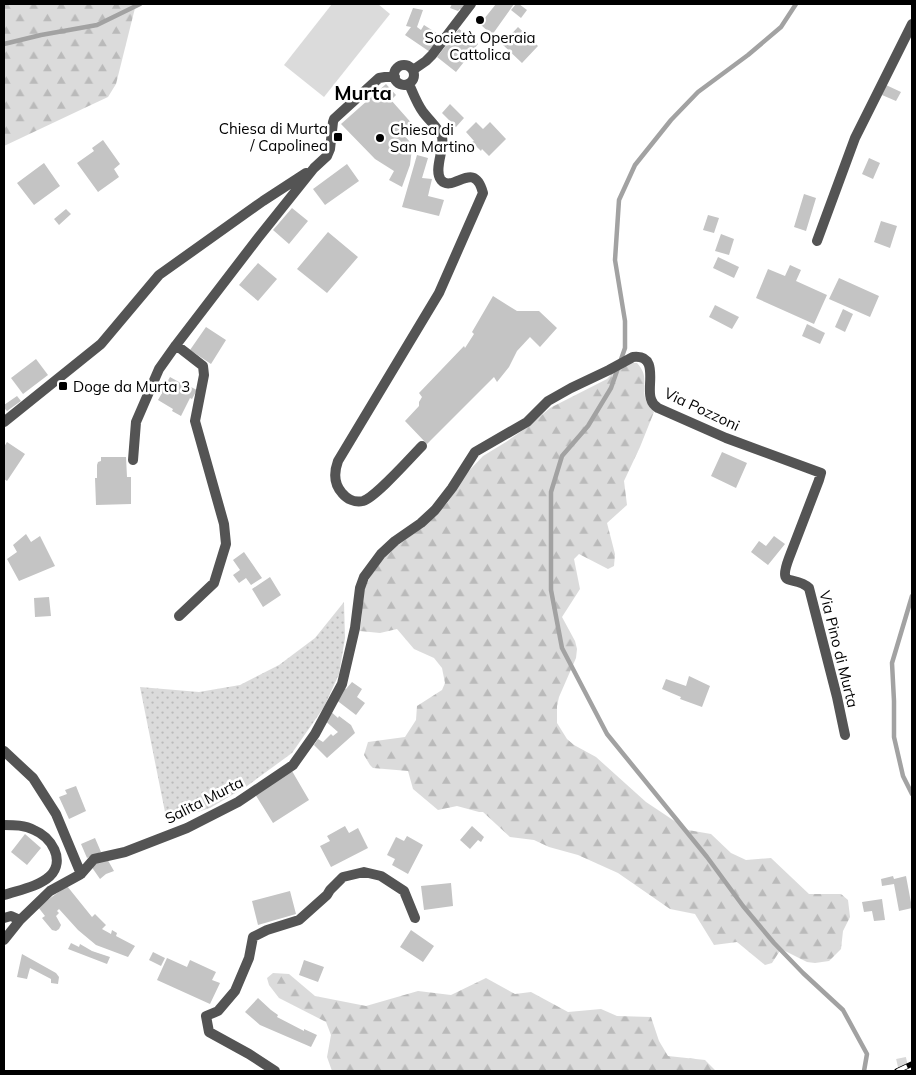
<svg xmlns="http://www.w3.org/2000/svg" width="916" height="1075" viewBox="0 0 916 1075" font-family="Mulish,sans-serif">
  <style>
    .grass { fill: url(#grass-dots) }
    .forest { fill: url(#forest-firs) }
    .garden { fill: #dbdbdb }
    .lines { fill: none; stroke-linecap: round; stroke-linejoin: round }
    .stream { stroke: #a2a2a2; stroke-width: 4.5 }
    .building { fill: #c4c4c4 }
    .street-tunnel { stroke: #d9d9d9; stroke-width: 10; stroke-dasharray: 10 5; stroke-linecap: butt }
    .street { stroke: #545454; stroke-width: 10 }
    .rail-casing { stroke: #000; stroke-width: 5.5 }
    .rail { stroke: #fff; stroke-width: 4; stroke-dasharray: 11; stroke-linecap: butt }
    .poi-dot { fill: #000; stroke: #fff; stroke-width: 2 }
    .labels { text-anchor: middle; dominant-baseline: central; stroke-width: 5; stroke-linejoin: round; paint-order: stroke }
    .poi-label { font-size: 15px; fill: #000; stroke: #fff; text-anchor: start }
    .street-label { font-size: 15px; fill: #000; stroke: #fff }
    .district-label { font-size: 20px; font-weight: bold; fill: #000; stroke: #fff }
  </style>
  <defs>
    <pattern id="grass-dots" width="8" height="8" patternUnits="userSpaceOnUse" patternTransform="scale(1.25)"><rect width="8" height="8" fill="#dbdbdb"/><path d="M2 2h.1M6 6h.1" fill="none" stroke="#bababa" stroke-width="1.8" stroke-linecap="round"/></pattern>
    <pattern id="forest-firs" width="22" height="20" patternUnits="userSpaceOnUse" patternTransform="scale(1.25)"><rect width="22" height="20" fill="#dbdbdb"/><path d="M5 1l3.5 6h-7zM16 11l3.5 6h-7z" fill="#bababa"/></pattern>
  </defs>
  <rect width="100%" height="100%" fill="#fff"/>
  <path class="grass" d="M344 602 345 638 339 674 324 707 292 753 247 786 210 808 167 822 140 687 199 692 240 685 279 665 315 638Z"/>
  <path class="forest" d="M4 4H136L116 84 108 97 93 104 4 146Z
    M630 363H637C649 376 642 383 645 398 647 403 651 408 654 412L640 447 624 481 627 505 607 523 615 554 614 566 608 569 579 554 574 559 580 589 562 617 575 641 577 649 576 658 559 697 557 706V723L567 739 574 745 596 757 646 802 688 830 711 834 731 853 746 860 771 858 809 894H841L848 900 850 917 843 931 841 949 829 961 815 963 807 962 781 949 772 963 765 965 737 942 714 945 695 914 670 909 618 873 578 855 549 847 534 840 510 837 483 812H479L457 806 438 810 413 789 408 771 373 768 370 765 364 755 368 742 405 737 416 720 417 706 442 690 445 683 442 668 434 658 414 649 397 629 380 633 360 631 362 615 361 594 372 574 388 553 431 520 448 502 465 475 483 456 506 442 529 426 550 408 607 379 618 367Z
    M273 973 289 974 315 996 366 1006 418 991 451 995 486 978 515 994 531 992 568 1012 601 1009 617 1016 651 1017 659 1041 668 1056 705 1060 716 1071H332L327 1057 331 1035 326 1022 279 998 269 985 267 978Z"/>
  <path class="garden" d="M332 4H378L390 14 324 97 284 65Z"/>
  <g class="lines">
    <path class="stream" d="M796 4 781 27 748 55 698 92 671 120 635 165 619 200 615 260 625 321V348L611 388 588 426 562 456 551 492V590L562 648 607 734 707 857 743 906 774 943 803 973 843 1010 867 1054 864 1071
      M4 44 41 35 97 25 140 4
      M912 596 892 663 894 701V737L903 776 912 794"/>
  </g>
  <path class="building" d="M452 4H469L463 11 460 9 458 11 450 8Z
    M496 4H514L492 35 480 24Z
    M516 4H519L527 10 521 18 511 10Z
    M413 8 423 10 417 27 421 30 424 25 441 36 430 52 405 35 411 27 406 26Z
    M518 27 538 46 522 63 502 44Z
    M459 29 478 44 456 72 437 57Z
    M386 84 396 95 391 100 414 126 406 134 404 132 402 133 410 142 412 148 410 165 402 187 389 180 394 171 375 159 341 124Z
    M886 85 901 92 896 101 882 95Z
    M450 104 464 118 456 127 442 113Z
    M476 122 483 129 490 122 506 139 489 156 482 149 481 151 472 142 474 141 466 132Z
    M103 140 120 164 114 169 119 177 98 192 77 163 94 151 92 148Z
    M417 155 428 158 422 178 432 179 428 196 444 200 439 216 402 207Z
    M869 158 880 163 873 179 862 174Z
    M44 163 60 186 34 205 17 183Z
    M347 164 359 181 325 205 313 189Z
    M804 194 816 198 806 231 794 227Z
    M292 208 308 221 289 244 273 230Z
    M66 209 71 214 59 225 54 219Z
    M708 215 719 218 714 233 703 230Z
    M881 221 897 226 890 248 874 242Z
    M328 232 358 257 327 293 297 269Z
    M721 234 734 239 729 255 715 251Z
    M718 257 739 267 734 278 713 268Z
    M258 263 277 279 258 301 239 285Z
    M790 265 801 270 796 281 827 295 814 324 756 298 768 269 785 276Z
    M839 278 879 296 870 317 829 299Z
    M493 296 517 311H539L557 328 540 347 530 337 517 351 509 367 497 382 494 377 427 444 405 421 419 406V402L422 397 419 393 464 346 465 348 474 334 472 332Z
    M715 305 739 317 732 329 709 317Z
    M843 309 853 314 845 332 835 327Z
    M807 324 825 333 820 344 802 336Z
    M206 327 226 340 211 364 190 350Z
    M36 359 48 375 23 394 11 378Z
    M170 377 186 386 187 385 197 390 192 399 190 398 181 416 172 411 173 409 158 400 162 393 159 392 164 383 166 384Z
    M17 396 21 401 7 411 4 408V405Z
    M7 442 25 454 7 481 4 479V447Z
    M722 452 747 463 736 488 711 476Z
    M101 457H126L127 477H131V504L96 505 95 478H97V465L98 462 101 461Z
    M26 534 31 542 40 536 55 566 19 581 7 559 17 552 13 545Z
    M774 536 785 544 768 565 751 552 759 541 766 546Z
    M244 552 262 578 251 585 246 578 239 583 233 575 240 570 233 560Z
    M270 577 281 595 263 607 252 589Z
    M49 597 51 616 35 617 34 598Z
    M689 676 710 686 702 707 680 699 681 697 662 689 666 679 686 686Z
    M352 682 362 689 357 697 365 703 356 715 335 699 343 687 346 689Z
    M329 710 338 718 339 716 351 725 355 733 327 758 314 745 318 739 323 742 331 734 333 736 338 732 323 719Z
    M292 771 309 800 273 823 255 794Z
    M76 786 86 811 69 819 59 797 67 794 65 790Z
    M345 826 349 833 358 828 368 848 331 867 320 846 330 841 327 836Z
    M472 826 484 837 481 842 478 840 470 849 460 840Z
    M25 834 41 848 27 865 11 852Z
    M407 836 423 845 408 874 392 865 395 859 387 855 396 837 404 841Z
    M95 838 101 852 87 858 81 844Z
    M106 857 114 871 106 874 100 879 91 866Z
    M893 876 894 879 906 876 912 908 899 911 894 884 882 886 881 879Z
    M451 883 453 906 424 910 421 886Z
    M67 886 92 917 95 914 106 925 102 929 111 934 112 930 117 933 116 936 135 946 128 957 96 945 78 930 59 909 57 911 59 913 56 916 61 925 59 929 56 931 52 930 42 918 45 916 38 907Z
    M290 891 296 914 258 925 252 901Z
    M882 899 885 920 874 921 872 911 864 912 862 902Z
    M411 930 434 946 423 962 400 947Z
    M71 943 79 947 80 944 92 951 110 957 107 964 68 949Z
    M153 952 165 958 161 966 149 960Z
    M22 954 56 973 59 977 58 984 51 983V979L30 968 27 979 17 977Z
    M167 958 187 967 190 960 216 972 212 980 220 983 210 1004 157 980Z
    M304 960 324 967 318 982 299 975Z
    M258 998 271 1010 278 1015 277 1017 304 1031V1029L317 1035 311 1047 260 1025 245 1012Z"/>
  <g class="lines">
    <path class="street-tunnel" d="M901 1058 904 1071"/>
    <path class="street" d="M394 75a10 10 0 1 1 20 0a10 10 0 1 1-20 0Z
      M413 70 426 61 432 55 471 4
      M409 84C413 93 417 104 423 112 428 119 440 130 442 137 445 149 433 170 441 180 453 194 474 158 483 193L439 293 338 461C334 472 333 483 342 493 347 499 355 503 363 501 376 497 411 457 422 446
      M817 241 855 138 912 24
      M176 345 203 366 204 375 195 421 224 524 226 544 214 583 179 616
      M4 422 101 344 159 275 263 201 306 173
      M133 460 136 422 159 369 176 345 258 238 314 168 327 156 330 149 333 122 334 119 379 78 385 77H395
      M4 751 33 778 56 814 81 874
      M4 825C14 825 25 825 34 830 51 837 66 860 50 876 38 887 19 890 4 895
      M4 918 11 916 20 920
      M4 940 20 920 50 891 81 874 94 859 125 852 187 828 238 802 293 765 315 734 342 684 355 628 360 588 364 577 381 554 395 541 421 523 435 510 452 488 475 452 527 422 548 401 571 388 609 370 633 357C660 354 646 387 651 399 652 403 655 406 658 408L726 438 821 473 819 480 789 558C777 590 794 574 809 588L837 697 845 735
      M275 1071 249 1054 209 1032 206 1016 218 1011 235 991 249 958 253 937 267 930 299 920 327 895 330 890 343 877 364 872 381 876 404 891 415 918"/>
    <defs>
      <path id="rail" d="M897 1071 912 1064"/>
    </defs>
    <use href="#rail" class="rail-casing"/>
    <use href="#rail" class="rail"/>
  </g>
  <g class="poi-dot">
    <circle cx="480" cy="20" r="5"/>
    <rect x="333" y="132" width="10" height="10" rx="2.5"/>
    <circle cx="380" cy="138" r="5"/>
    <rect x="58" y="381" width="10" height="10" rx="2.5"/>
  </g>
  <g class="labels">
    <g class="poi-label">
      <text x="480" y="37" text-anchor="middle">Società Operaia<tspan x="480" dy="17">Cattolica</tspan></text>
      <text x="328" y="128" text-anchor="end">Chiesa di Murta<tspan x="328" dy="17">/ Capolinea</tspan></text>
      <text x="390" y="129">Chiesa di<tspan x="390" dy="17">San Martino</tspan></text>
      <text x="73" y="386">Doge da Murta 3</text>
    </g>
    <g class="street-label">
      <text transform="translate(702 409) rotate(25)">Via Pozzoni</text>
      <text transform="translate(839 649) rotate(76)">Via Pino di Murta</text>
      <text transform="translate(204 800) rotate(-27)">Salita Murta</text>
    </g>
    <g class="district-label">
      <text x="363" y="92">Murta</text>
    </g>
  </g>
  <rect width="916" height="1075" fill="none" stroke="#000000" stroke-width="10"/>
</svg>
